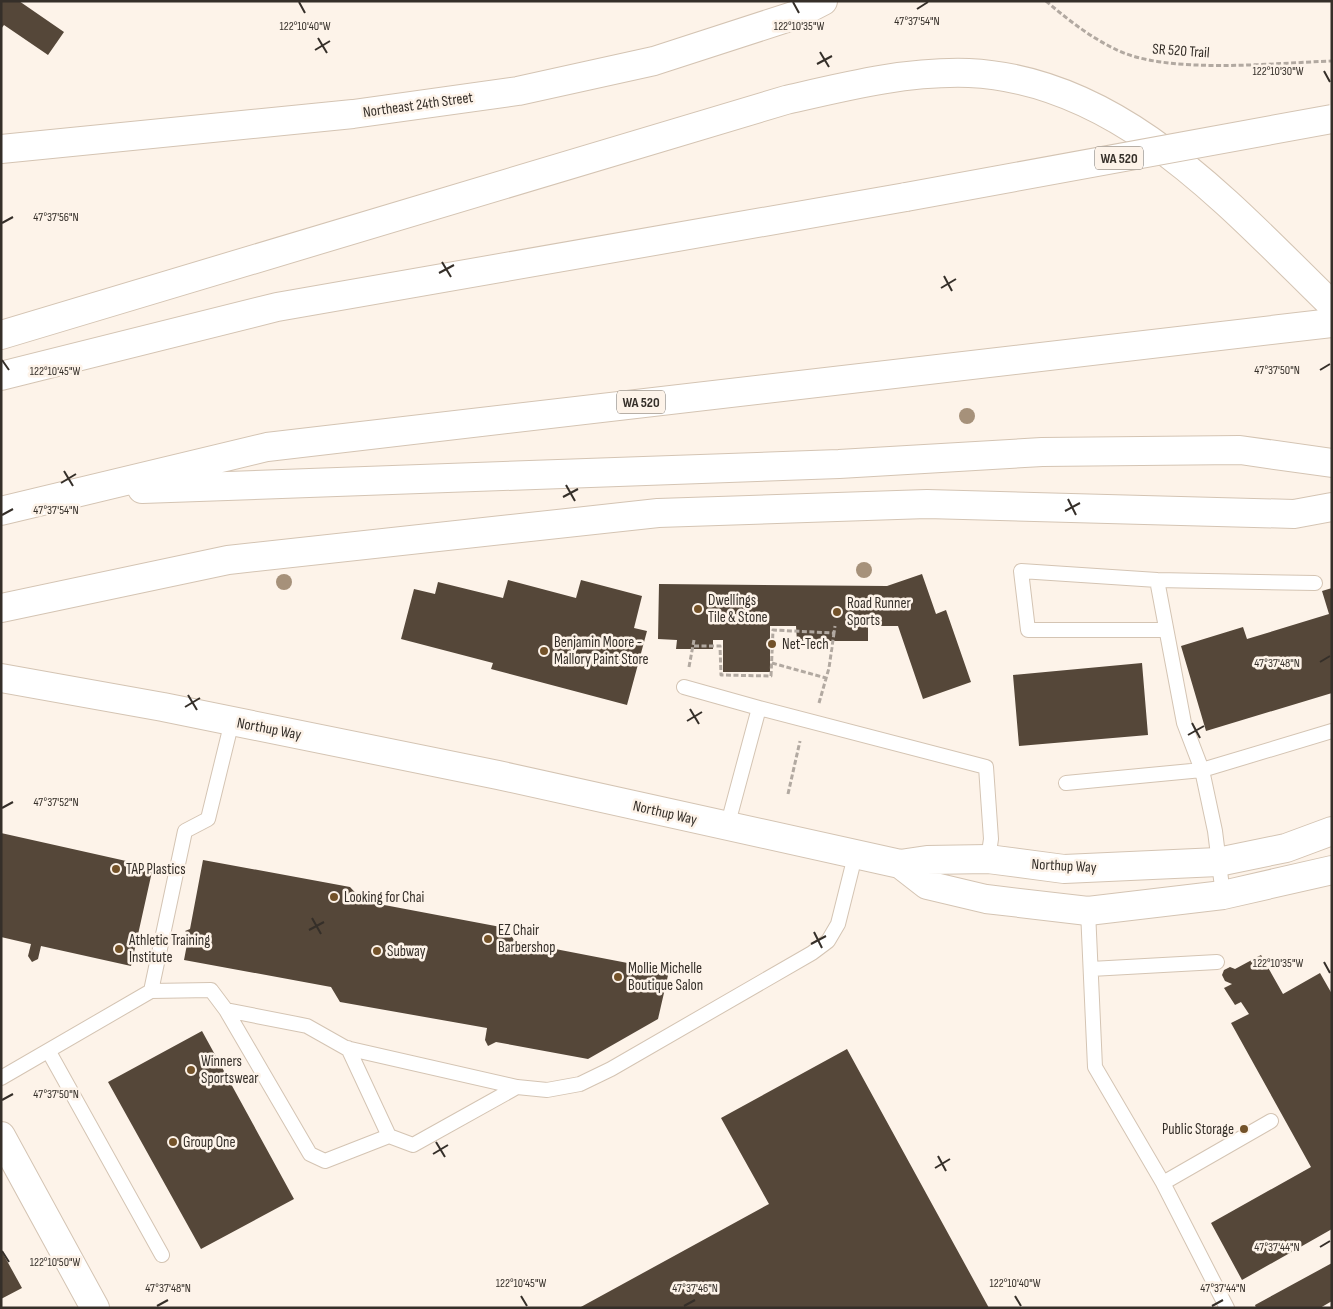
<svg xmlns="http://www.w3.org/2000/svg" width="1333" height="1309" viewBox="0 0 1333 1309" font-family="'Sofia Sans Condensed',sans-serif">
  <style>
    .building { fill: #554739 }
    .lines { fill: none; stroke-linecap: round; stroke-linejoin: round }
    .lane-casing { stroke: #d4c4b3; stroke-width: 16 }
    .secondary-casing { stroke: #d4c4b3; stroke-width: 30 }
    .highway-casing { stroke: #d4c4b3; stroke-width: 30 }
    .path { stroke: #b2a9a1; stroke-width: 3; stroke-dasharray: 5 2.5; stroke-linecap: butt }
    .lane { stroke: #fff; stroke-width: 14 }
    .secondary { stroke: #fff; stroke-width: 28 }
    .highway { stroke: #fff; stroke-width: 28 }
    .highway-bridge-casing { stroke: #d4c4b3; stroke-width: 30; stroke-linecap: butt }
    .highway-bridge { stroke: #fff; stroke-width: 28 }
    .tree { fill: #a6917a }
    .ticks { fill: none; stroke: #352f29; stroke-width: 2 }
    .poi-dot { fill: #735229; stroke: #fdf3e9; stroke-width: 2 }
    .labels { text-anchor: middle; dominant-baseline: central; stroke-width: 5; stroke-linejoin: round; paint-order: stroke }
    .shield { fill: #fdf3e9; stroke: #716a63; stroke-width: 1 }
    .shield-label { font-size: 14px; font-weight: bold; fill: #352f29 }
    .street-label { font-size: 15px; fill: #352f29; stroke: #fdf3e9 }
    .poi-label { font-size: 15px; fill: #352f29; stroke: #fdf3e9; text-anchor: start }
    .ticks-label { font-size: 12px; text-anchor: middle; fill: #352f29; stroke: #fdf3e9; stroke-width: 5; stroke-linejoin: round; paint-order: stroke }
  </style>
  <rect width="100%" height="100%" fill="#fdf3e9"/>
  <path class="building" d="M1 1H19L64 32 48 55 4 25 1 29Z
    M922 574 936 614 946 610 971 682 923 699 898 626H868V641H797L796 626H770V672H723V640H713V649H676L677 640 658 639 659 584 887 586Z
    M508 580 576 598 581 580 642 596 634 628 647 631 627 705 491 669 493 663 401 639 414 589 435 594 438 582 503 598Z
    M1332 588V693L1206 731 1181 646 1243 627 1247 639 1329 614 1322 591Z
    M1142 663 1148 735 1019 746 1013 675Z
    M1 833 153 867 131 966 41 946 38 959 32 962 28 956 31 944 1 937Z
    M203 860 350 887 363 901 506 928 514 940 519 942 669 971 658 1019 588 1059 496 1042 488 1046 485 1040 487 1028 340 1002 331 987 184 960 189 934 185 931 190 929Z
    M1261 955 1283 994 1320 973 1332 994V1229L1242 1280 1211 1223 1311 1167 1231 1023 1249 1014 1241 1002 1235 1005 1224 988 1232 984 1225 981 1222 975 1224 970 1230 967 1235 969Z
    M202 1031 294 1199 201 1249 108 1082Z
    M847 1049 989 1308H579L769 1204 721 1118Z
    M1 1250 22 1288 1 1299Z
    M1332 1263V1301L1320 1308H1256L1255 1305Z"/>
  <g class="lines">
    <defs>
      <path id="lane" d="M1157 580 1021 571 1028 630H1166
        M684 687 759 708
        M1066 783 1202 770 1332 731
        M727 827 759 708 986 767 991 839 988 859
        M1223 895 1215 831 1202 770 1184 723 1157 580 1315 583
        M1088 911 1095 1067 1163 1183
        M1091 969 1217 962
        M151 991 211 990 226 1010 307 1026 346 1048 517 1087 547 1090 580 1084 611 1069 812 953 828 941 838 924 855 856
        M226 1010 310 1154 325 1161 389 1136 413 1145 517 1087
        M348 1048 389 1136
        M49 1052 162 1255
        M1 1078 151 991 185 831 208 819 232 721
        M1227 1308 1163 1183 1271 1121"/>
      <path id="secondary" d="M1 149 353 114 518 91 654 61 796 15 823 1
        M1 678 163 707 498 775 900 864 927 860 988 859 1064 869 1218 862 1286 848 1332 831
        M900 864 927 885 986 899 1088 911 1223 895 1332 870
        M1 1136 95 1308"/>
      <path id="highway" d="M1 335 786 100C847 86 906 71 969 73 1121 80 1230 206 1332 305
        M1 376 277 307 906 197
        M142 489 839 464 1042 452 1240 450 1332 463
        M1 511 267 447 1332 323
        M1 608 228 560 658 513 927 504 1294 514 1332 507"/>
    </defs>
    <use href="#lane" class="lane-casing"/>
    <use href="#secondary" class="secondary-casing"/>
    <use href="#highway" class="highway-casing"/>
    <path class="path" d="M1046 1C1067 19 1090 37 1115 49 1165 75 1274 63 1332 61
      M694 646H720L721 675 771 676 773 630 834 633 835 626
      M772 663 826 678
      M689 667 694 640
      M819 703 829 668 834 633
      M788 794 800 741"/>
    <use href="#lane" class="lane"/>
    <use href="#secondary" class="secondary"/>
    <use href="#highway" class="highway"/>
    <defs>
      <path id="highway-bridge" d="M906 197 1332 119"/>
    </defs>
    <use href="#highway-bridge" class="highway-bridge-casing"/>
    <use href="#highway-bridge" class="highway-bridge"/>
  </g>
  <g class="tree">
    <circle cx="967" cy="416" r="8"/>
    <circle cx="864" cy="570" r="8"/>
    <circle cx="284" cy="582" r="8"/>
  </g>
  <path class="ticks" d="M299 2 305 13M793 2 799 13M917 9 928 2M318 38 327 53M315 50 330 41M820 52 829 67M817 64 832 56M1324 71 1330 82M2 223 13 217M442 262 451 277M439 273 454 265M944 276 952 291M941 288 956 279M2 360 9 370M1320 370 1330 364M64 471 73 486M61 483 76 474M566 485 575 501M563 497 578 489M1068 499 1076 515M1065 511 1080 503M2 515 13 509M1320 662 1330 656M188 695 197 710M185 707 200 698M690 709 699 724M687 721 702 712M1192 723 1200 738M1188 735 1204 726M2 808 13 802M312 918 321 934M309 930 324 922M814 932 822 948M811 944 826 936M1324 962 1330 973M2 1100 13 1094M436 1142 445 1157M433 1154 448 1145M938 1156 946 1171M935 1168 950 1159M1320 1247 1330 1241M2 1251 9 1262M521 1296 527 1306M1015 1296 1021 1306M157 1306 168 1300M684 1306 695 1300M1212 1306 1223 1300"/>
  <g class="poi-dot">
    <circle cx="698" cy="609" r="5"/>
    <circle cx="837" cy="612" r="5"/>
    <circle cx="772" cy="644" r="5"/>
    <circle cx="544" cy="651" r="5"/>
    <circle cx="116" cy="869" r="5"/>
    <circle cx="334" cy="897" r="5"/>
    <circle cx="488" cy="939" r="5"/>
    <circle cx="119" cy="949" r="5"/>
    <circle cx="377" cy="951" r="5"/>
    <circle cx="618" cy="977" r="5"/>
    <circle cx="191" cy="1070" r="5"/>
    <circle cx="1244" cy="1129" r="5"/>
    <circle cx="173" cy="1142" r="5"/>
  </g>
  <g class="labels">
    <g class="shield">
      <rect x="1095" y="146.5" width="48" height="23" rx="4"/>
      <rect x="617" y="390.5" width="48" height="23" rx="4"/>
    </g>
    <g class="shield-label">
      <text x="1119" y="158">WA 520</text>
      <text x="641" y="402">WA 520</text>
    </g>
    <g class="street-label">
      <text transform="translate(1181 51) rotate(4)">SR 520 Trail</text>
      <text transform="translate(418 105) rotate(-8)">Northeast 24th Street</text>
      <text transform="translate(269 729) rotate(11)">Northup Way</text>
      <text transform="translate(665 813) rotate(13)">Northup Way</text>
      <text transform="translate(1064 866) rotate(3)">Northup Way</text>
    </g>
    <g class="poi-label">
      <text x="708" y="600">Dwellings<tspan x="708" dy="17">Tile &amp; Stone</tspan></text>
      <text x="847" y="603">Road Runner<tspan x="847" dy="17">Sports</tspan></text>
      <text x="554" y="642">Benjamin Moore -<tspan x="554" dy="17">Mallory Paint Store</tspan></text>
      <text x="782" y="644">Net-Tech</text>
      <text x="126" y="869">TAP Plastics</text>
      <text x="344" y="897">Looking for Chai</text>
      <text x="498" y="930">EZ Chair<tspan x="498" dy="17">Barbershop</tspan></text>
      <text x="129" y="940">Athletic Training<tspan x="129" dy="17">Institute</tspan></text>
      <text x="387" y="951">Subway</text>
      <text x="628" y="968">Mollie Michelle<tspan x="628" dy="17">Boutique Salon</tspan></text>
      <text x="201" y="1061">Winners<tspan x="201" dy="17">Sportswear</tspan></text>
      <text x="1234" y="1129" text-anchor="end">Public Storage</text>
      <text x="183" y="1142">Group One</text>
    </g>
  </g>
  <g class="ticks-label">
    <text x="917" y="25">47°37'54"N</text>
    <text x="305" y="30">122°10'40"W</text>
    <text x="799" y="30">122°10'35"W</text>
    <text x="1278" y="75">122°10'30"W</text>
    <text x="56" y="221">47°37'56"N</text>
    <text x="1277" y="374">47°37'50"N</text>
    <text x="55" y="375">122°10'45"W</text>
    <text x="56" y="514">47°37'54"N</text>
    <text x="1277" y="667">47°37'48"N</text>
    <text x="56" y="806">47°37'52"N</text>
    <text x="1278" y="967">122°10'35"W</text>
    <text x="56" y="1098">47°37'50"N</text>
    <text x="1277" y="1251">47°37'44"N</text>
    <text x="55" y="1266">122°10'50"W</text>
    <text x="521" y="1287">122°10'45"W</text>
    <text x="1015" y="1287">122°10'40"W</text>
    <text x="168" y="1292">47°37'48"N</text>
    <text x="695" y="1292">47°37'46"N</text>
    <text x="1223" y="1292">47°37'44"N</text>
  </g>
  <rect width="1333" height="1309" fill="none" stroke="#352f29" stroke-width="5"/>
</svg>
